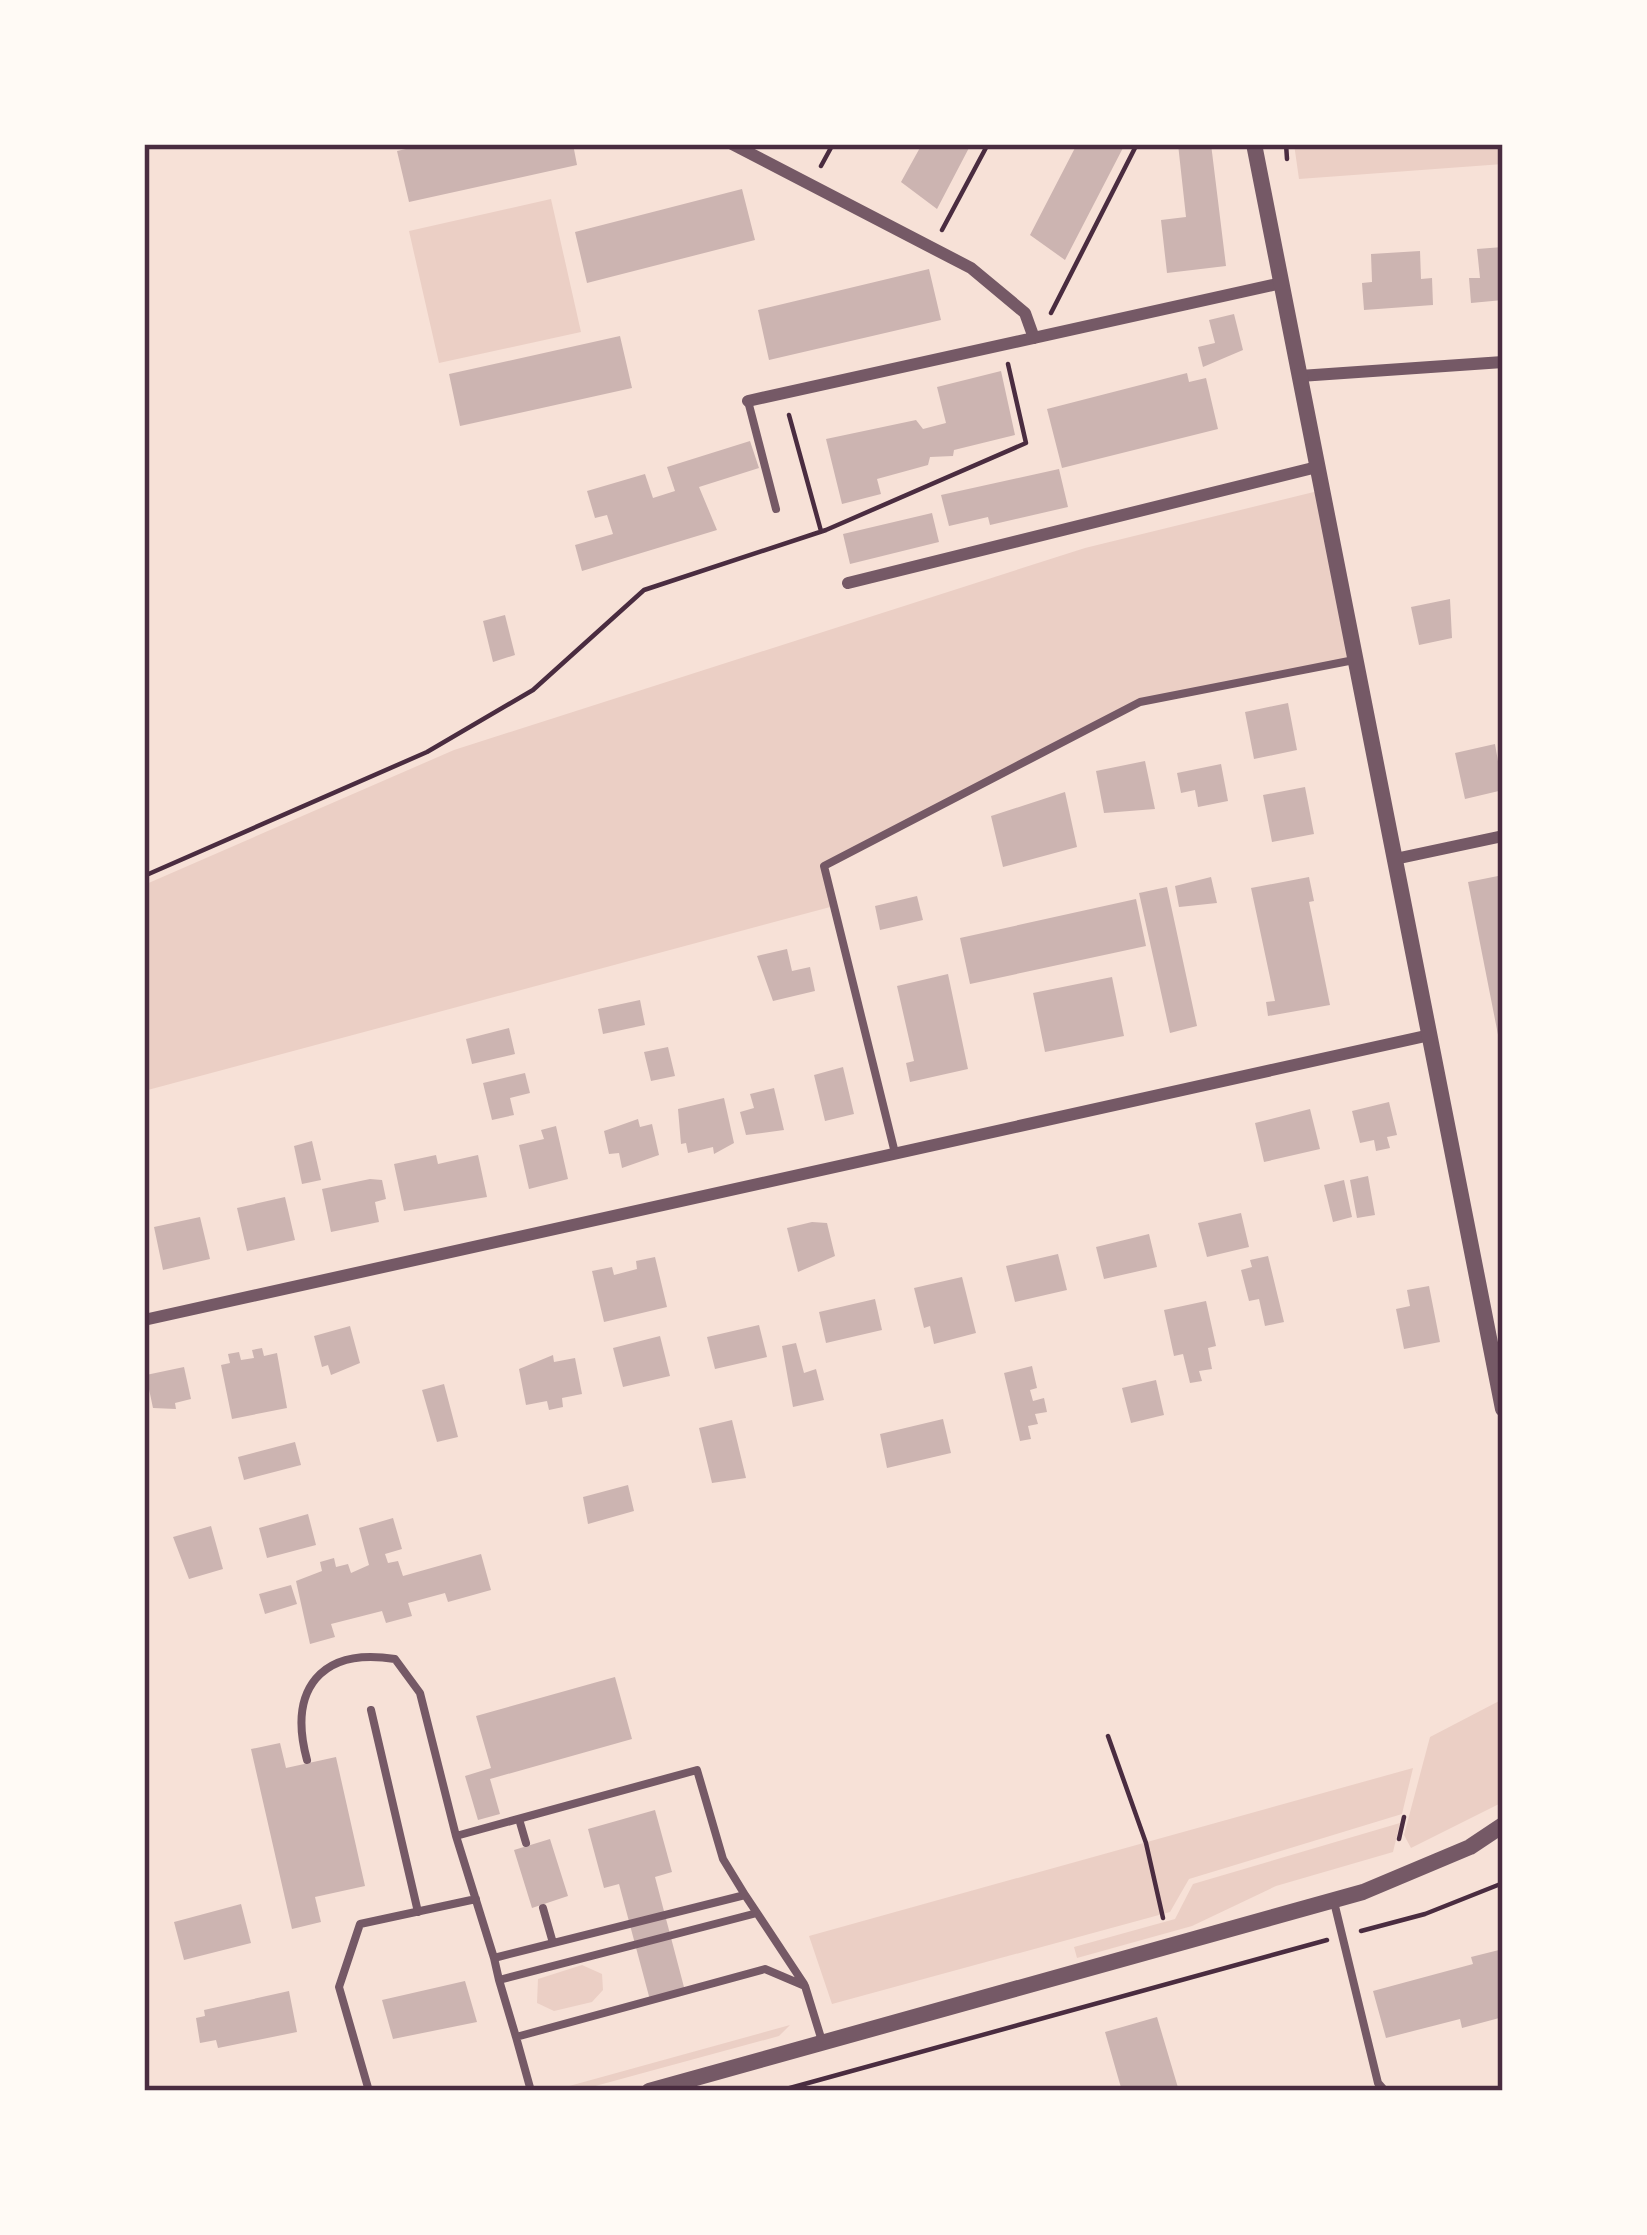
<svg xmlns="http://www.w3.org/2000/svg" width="1647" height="2235" viewBox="0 0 1647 2235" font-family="'Public Sans',sans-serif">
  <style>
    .green { fill: #ebcfc5 }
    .building { fill: #ccb4b1 }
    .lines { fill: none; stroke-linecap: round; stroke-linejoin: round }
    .path { stroke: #4a2c40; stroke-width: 4.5 }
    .service { stroke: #755966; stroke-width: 8 }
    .minor { stroke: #755966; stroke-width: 12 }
    .tertiary { stroke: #755966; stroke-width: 16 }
    .neatline { fill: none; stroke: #4a2c40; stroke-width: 4.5 }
  </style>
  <rect width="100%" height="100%" fill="#f7e1d7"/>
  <path class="green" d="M1294 144H1503V164L1299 179Z
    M551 199 581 332 439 363 409 231Z
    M1322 490 1355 660 1140 702 825 866 834 906 144 1091V885L454 750 1085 548Z
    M1503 1699V1802L1411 1848 1404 1835 1430 1737Z
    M1413 1768 1402 1814 1189 1879 1170 1912 832 2004 809 1936Z
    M1400 1823 1393 1852 1276 1886 1192 1926 1077 1958 1074 1947 1175 1919 1193 1884Z
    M582 1965 602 1974 603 1990 592 2002 554 2011 537 2003 538 1979Z
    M790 2025 779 2036 577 2091 562 2088Z"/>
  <path class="building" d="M428 144H573L577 165 409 202 397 151Z
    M922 144H971L937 209 901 182Z
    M1077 144H1125L1065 260 1030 235Z
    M1178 144H1211L1226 266 1167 273 1161 220 1186 217Z
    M742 189 755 240 587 283 575 232Z
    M1503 247V300L1471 303 1469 278H1480L1477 249Z
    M1420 251 1421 279 1432 278 1433 305 1364 310 1362 283 1372 282 1371 254Z
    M929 269 941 320 769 360 758 310Z
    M1234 314 1243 350 1203 367 1198 347 1215 343 1209 320Z
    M620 336 632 388 460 426 449 374Z
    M1001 371 1015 435 954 450 953 456 930 457 928 465 877 479 881 494 842 504 826 439 916 420 923 429 946 423 937 387Z
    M1187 373 1189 382 1206 378 1218 429 1062 468 1047 409Z
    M750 441 759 468 699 487 717 530 582 571 575 545 613 534 607 515 595 518 587 491 645 474 653 498 675 491 667 467Z
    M1059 469 1068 507 990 525 988 517 949 526 941 495Z
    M932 513 939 542 850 564 843 534Z
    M1450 599 1452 638 1419 645 1411 607Z
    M505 615 515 655 493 662 483 621Z
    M1288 703 1297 750 1254 759 1245 712Z
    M1495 744 1503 790 1465 799 1455 753Z
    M1145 761 1155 809 1104 813 1096 771Z
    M1221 764 1228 801 1198 807 1195 790 1181 793 1177 773Z
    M1305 787 1314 834 1272 842 1263 795Z
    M1065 792 1077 847 1003 867 991 816Z
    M1503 875V1050H1501L1468 882Z
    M1211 877 1217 903 1179 907 1175 886Z
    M1309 877 1314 901 1309 902 1330 1005 1268 1016 1266 1002 1275 1001 1251 888Z
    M1167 887 1197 1026 1170 1033 1139 893Z
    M917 896 923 920 880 930 875 906Z
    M1136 899 1146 946 970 984 960 938Z
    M787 949 792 971 810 967 815 991 773 1001 757 956Z
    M948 974 968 1069 910 1082 906 1063 914 1061 897 986Z
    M1112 977 1124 1036 1045 1052 1033 993Z
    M640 1000 645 1025 603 1034 598 1009Z
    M509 1028 515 1054 472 1064 466 1039Z
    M668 1047 675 1076 651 1081 644 1052Z
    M843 1067 854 1114 825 1121 814 1075Z
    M525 1073 530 1093 510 1098 514 1115 492 1120 483 1083Z
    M774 1088 784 1130 746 1135 740 1112 754 1108 750 1094Z
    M724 1098 734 1143 714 1154 713 1147 688 1153 686 1143 681 1144 678 1109Z
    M1389 1102 1397 1135 1387 1137 1390 1148 1376 1151 1374 1140 1360 1143 1352 1111Z
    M1310 1109 1320 1149 1264 1162 1255 1123Z
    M638 1119 640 1127 652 1124 659 1155 622 1168 619 1153 609 1154 604 1131Z
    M556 1126 568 1179 529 1189 519 1145 544 1139 541 1130Z
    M312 1141 321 1180 302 1184 294 1146Z
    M436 1155 438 1164 478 1155 487 1197 404 1211 394 1164Z
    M1368 1176 1375 1215 1357 1218 1350 1180Z
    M370 1179 382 1180 386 1199 375 1202 379 1222 331 1232 322 1189Z
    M1344 1180 1352 1217 1333 1222 1324 1185Z
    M285 1197 295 1240 247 1251 237 1208Z
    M1241 1213 1249 1247 1207 1257 1198 1223Z
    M200 1217 210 1259 163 1270 154 1227Z
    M812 1222 827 1223 835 1256 798 1272 787 1228Z
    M1149 1234 1157 1267 1104 1279 1096 1247Z
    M1058 1254 1067 1290 1015 1302 1006 1266Z
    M1268 1256 1284 1322 1265 1326 1259 1299 1249 1301 1241 1270 1252 1267 1250 1260Z
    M655 1257 667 1307 604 1322 592 1271 612 1267 614 1275 637 1269 636 1261Z
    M962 1277 976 1333 934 1344 930 1326 924 1328 914 1288Z
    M1429 1286 1440 1342 1404 1349 1396 1309 1410 1306 1407 1290Z
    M875 1299 882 1330 826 1343 819 1312Z
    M1206 1301 1216 1346 1208 1348 1212 1369 1199 1371 1202 1381 1190 1383 1183 1354 1174 1356 1164 1310Z
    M759 1325 767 1357 715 1369 707 1337Z
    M350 1326 360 1363 331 1375 328 1365 322 1367 314 1336Z
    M660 1336 670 1376 623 1387 613 1348Z
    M796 1343 804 1373 816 1369 824 1400 793 1407 782 1346Z
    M262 1348 264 1356 277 1353 287 1408 232 1419 221 1365 230 1363 228 1354 239 1352 241 1360 254 1358 252 1350Z
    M553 1355 554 1362 575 1358 582 1394 562 1398 563 1407 549 1410 547 1401 526 1405 519 1369Z
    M1032 1366 1037 1388 1030 1390 1033 1401 1044 1398 1047 1412 1035 1414 1038 1424 1028 1426 1031 1439 1020 1441 1004 1373Z
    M184 1367 191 1399 175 1403 176 1409 153 1408 146 1375Z
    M1156 1380 1164 1415 1131 1423 1122 1388Z
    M444 1384 458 1437 437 1442 422 1390Z
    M943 1419 951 1453 887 1468 880 1434Z
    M732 1420 746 1478 712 1483 699 1428Z
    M295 1442 301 1465 244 1480 238 1457Z
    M628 1485 634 1511 588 1524 583 1497Z
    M308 1514 316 1545 267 1558 259 1528Z
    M393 1518 402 1549 385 1554 388 1563 398 1561 403 1576 481 1554 491 1590 448 1602 445 1593 408 1603 412 1616 386 1623 382 1611 331 1624 335 1637 310 1644 296 1581 322 1571 320 1562 334 1558 336 1567 348 1564 351 1573 369 1565 359 1528Z
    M211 1526 223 1569 189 1579 173 1537Z
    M291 1585 297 1604 265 1614 259 1594Z
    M615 1677 632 1739 490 1779 500 1814 478 1820 465 1776 491 1768 476 1716Z
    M280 1743 286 1768 336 1757 365 1886 315 1897 321 1922 292 1929 251 1749Z
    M655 1810 672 1872 655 1877 685 1991 650 2000 619 1884 604 1888 588 1829Z
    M550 1839 568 1896 532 1908 514 1850Z
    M241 1904 251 1943 184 1960 174 1922Z
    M1499 1950 1503 2017 1462 2028 1460 2019 1386 2038 1373 1991 1473 1964 1471 1957Z
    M465 1981 477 2022 393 2039 382 2000Z
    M289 1991 297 2032 218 2048 216 2040 200 2043 196 2018 205 2016 204 2010Z
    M1157 2017 1179 2091H1122L1105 2032Z"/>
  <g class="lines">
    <path class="path" d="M1286 144 1287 159
      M821 166 833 144
      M942 230 988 144
      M1051 313 1137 144
      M789 415 821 531
      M144 876 427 752 533 690 644 590 826 530 1026 443 1008 364
      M1108 1736 1146 1843 1163 1918
      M1399 1839 1404 1817
      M1361 1931 1425 1914 1503 1883
      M779 2091 1327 1940"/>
    <path class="service" d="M748 401 776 509
      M894 1149 824 866 1140 702 1354 660
      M371 1710 418 1912
      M307 1760C288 1690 320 1647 395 1659L420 1693 456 1836
      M519 1819 526 1843
      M1334 1902 1378 2083 1385 2091
      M543 1908 553 1943
      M494 1958 456 1836 697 1770 723 1859 745 1895
      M499 1980 494 1958 745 1895 757 1913
      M516 2037 499 1980 757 1913 804 1984
      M369 2091 339 1987 360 1924 476 1899
      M531 2091 516 2037 765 1969 805 1986 822 2041"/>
    <path class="minor" d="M732 144 971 268 1025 313 1034 338
      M1300 376 1503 362
      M748 401 1282 283
      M848 583 1317 467
      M1395 859 1503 836
      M144 1320 1430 1035"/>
    <path class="tertiary" d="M1254 144 1503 1409
      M649 2091 1363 1892 1470 1847 1503 1825"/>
  </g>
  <rect width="1647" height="2235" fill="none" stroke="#fffaf5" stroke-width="294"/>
  <rect x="147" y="147" width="1353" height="1941" class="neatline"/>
</svg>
